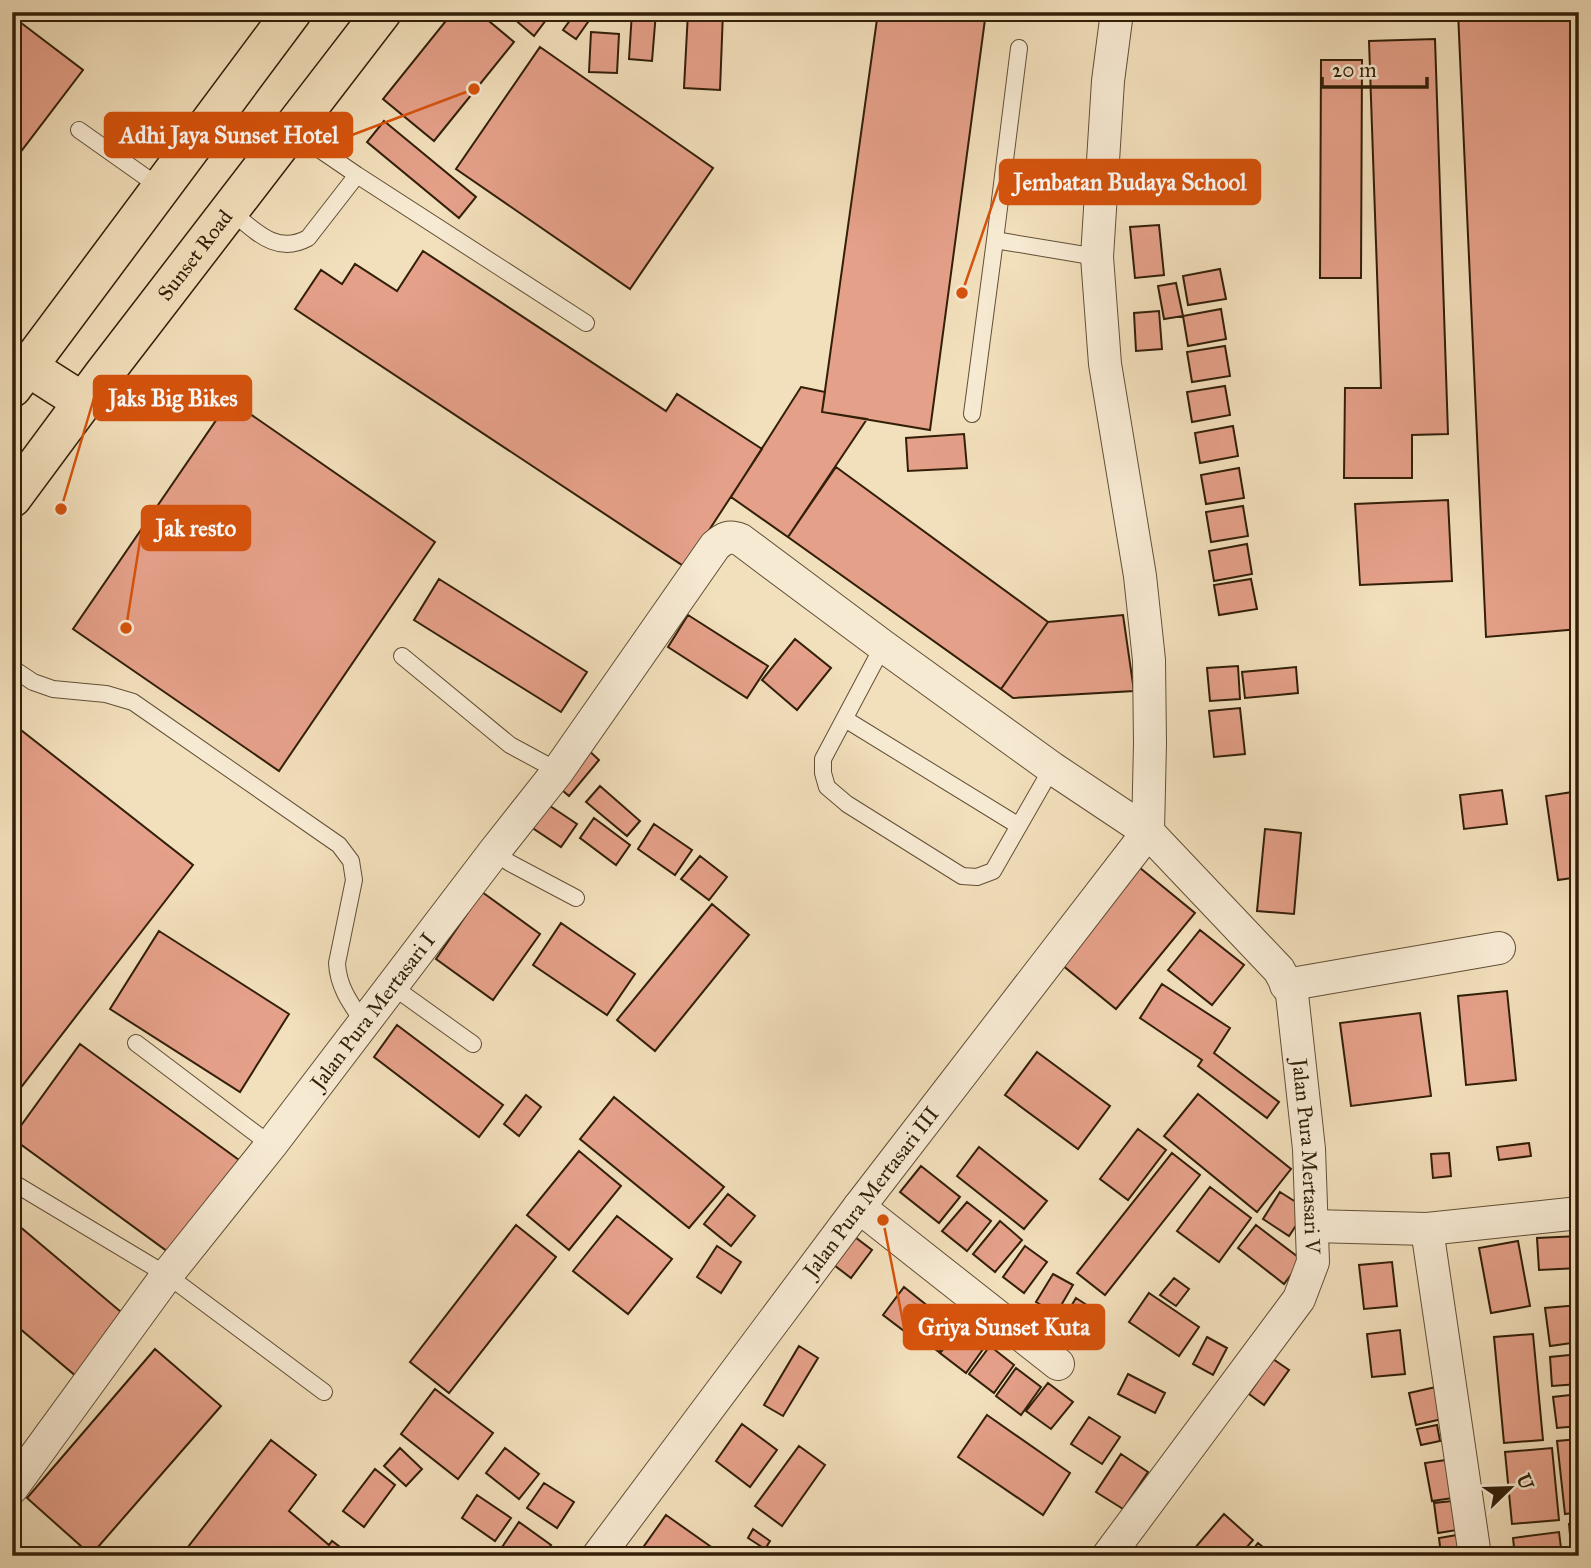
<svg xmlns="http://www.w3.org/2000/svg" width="1591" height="1568" viewBox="0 0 1591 1568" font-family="'IM FELL Great Primer',serif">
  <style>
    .building { fill: #e5a089; stroke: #321f08; stroke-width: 2 }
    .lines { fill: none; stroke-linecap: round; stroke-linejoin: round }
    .service-casing { stroke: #624f35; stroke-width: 18 }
    .minor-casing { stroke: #624f35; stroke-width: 34 }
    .trunk-casing { stroke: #321f08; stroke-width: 41 }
    .service { stroke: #f7ead3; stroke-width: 16 }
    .minor { stroke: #f7ead3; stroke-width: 32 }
    .trunk { stroke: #f2dfbb; stroke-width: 38 }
    .labels { text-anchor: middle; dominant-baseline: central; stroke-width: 6; stroke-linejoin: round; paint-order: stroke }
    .street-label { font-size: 21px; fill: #321f08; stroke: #f7ead3 }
    .leader { fill: none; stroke: #d6530c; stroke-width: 2.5 }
    .callout-dot { fill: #d6530c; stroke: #f7ead3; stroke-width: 2.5 }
    .callout { fill: #d6530c; stroke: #d6530c; stroke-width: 2.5 }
    .callout-label { font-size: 23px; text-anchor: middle; font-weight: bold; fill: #fff }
  </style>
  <rect width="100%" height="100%" fill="#f2dfbb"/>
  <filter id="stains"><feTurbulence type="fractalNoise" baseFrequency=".00286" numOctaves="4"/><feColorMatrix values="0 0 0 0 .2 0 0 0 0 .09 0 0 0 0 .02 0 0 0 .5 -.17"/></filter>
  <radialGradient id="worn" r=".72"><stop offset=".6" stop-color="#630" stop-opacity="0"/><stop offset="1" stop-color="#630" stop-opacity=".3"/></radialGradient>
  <path class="building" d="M453 12H478L514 42 434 141 383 99Z
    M506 12H552L534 36Z
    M576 12H595L576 39 563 30Z
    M632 12H656L652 61 629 59Z
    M688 12H723L720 90 684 88Z
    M878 12H986L930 430 822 412Z
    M1458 12H1574L1579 71V629L1486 637Z
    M1574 12H1579V71Z
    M12 16 83 70 16 158 12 155Z
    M591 32 619 34 617 73 589 72Z
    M1435 39 1448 434 1412 435V478H1344L1345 388H1381L1369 41Z
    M540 47 713 168 630 289 456 169Z
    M1321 60H1362L1361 278H1320Z
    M384 121 476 197 459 218 367 142Z
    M1159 225 1164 275 1135 278 1130 227Z
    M423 251 666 411 677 394 762 449 685 567 295 309 321 270 342 284 355 264 397 291Z
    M1220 269 1226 299 1188 305 1183 276Z
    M1176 283 1183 316 1164 319 1158 286Z
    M1221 309 1226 339 1188 346 1183 316Z
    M1159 311 1162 349 1136 351 1134 313Z
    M1225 346 1230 376 1192 382 1187 352Z
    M1225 386 1230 415 1192 422 1187 392Z
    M801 387 825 392 822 412 867 419 788 537 731 497Z
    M230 400 435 542 279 771 73 629Z
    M1233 426 1238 456 1200 463 1195 433Z
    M964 434 967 468 908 471 906 438Z
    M836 467 1048 622 1001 689 788 537Z
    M1239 468 1244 498 1206 504 1201 475Z
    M1448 500 1452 581 1360 585 1355 504Z
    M1243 506 1248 536 1211 542 1206 512Z
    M1247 544 1252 574 1214 581 1209 551Z
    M439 579 587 672 561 712 414 620Z
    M1251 579 1257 609 1219 615 1214 585Z
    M688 615 768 666 747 698 668 647Z
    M1123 615 1134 691 1013 698 1001 689 1048 622Z
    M795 639 831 668 797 710 762 680Z
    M1238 666 1240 699 1210 701 1207 668Z
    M1296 667 1298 693 1245 698 1242 672Z
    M1240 708 1245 754 1214 757 1209 711Z
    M12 723 193 865 12 1099Z
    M585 747 599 760 569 796 555 784Z
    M600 786 640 821 627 836 586 802Z
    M1502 790 1507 824 1464 829 1460 795Z
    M1579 791V877L1558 880 1546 796Z
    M547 804 577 824 561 847 531 827Z
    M594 818 630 845 616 865 580 838Z
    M654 824 692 850 675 875 638 849Z
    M1265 829 1301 833 1294 914 1257 911Z
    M700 856 727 877 709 900 681 879Z
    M1134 863 1195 913 1116 1009 1056 960Z
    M1579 885V937L1571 886Z
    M482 892 540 934 493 1000 436 959Z
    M712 904 749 935 655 1051 617 1020Z
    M561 923 635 974 607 1015 533 965Z
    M1200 930 1244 965 1212 1005 1168 970Z
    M159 931 289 1014 240 1092 110 1009Z
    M1162 984 1230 1028 1214 1053 1279 1102 1267 1118 1198 1066 1202 1060 1140 1018Z
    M1507 991 1516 1080 1466 1085 1458 996Z
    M1579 1011V1050L1571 1013Z
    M1420 1013 1431 1096 1351 1106 1340 1023Z
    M397 1025 503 1105 479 1137 374 1057Z
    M80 1044 239 1160 171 1254 12 1138Z
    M1037 1052 1110 1106 1078 1149 1005 1095Z
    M1198 1094 1291 1169 1257 1212 1164 1136Z
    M526 1095 541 1107 519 1136 504 1124Z
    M614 1097 724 1187 689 1228 580 1139Z
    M1138 1129 1166 1150 1128 1200 1100 1179Z
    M1529 1143 1531 1156 1499 1160 1497 1147Z
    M979 1147 1047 1201 1024 1229 957 1176Z
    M579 1151 621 1186 569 1250 527 1215Z
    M1172 1153 1200 1175 1105 1295 1077 1273Z
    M1449 1153 1451 1176 1433 1178 1431 1154Z
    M921 1166 960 1197 939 1223 900 1192Z
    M1210 1187 1251 1218 1219 1262 1177 1231Z
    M1280 1192 1307 1209 1289 1236 1263 1219Z
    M728 1194 755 1216 731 1246 704 1224Z
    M967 1202 991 1221 967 1251 942 1231Z
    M617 1216 672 1259 628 1314 573 1271Z
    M12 1220 127 1317 77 1377 12 1322Z
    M1000 1221 1022 1240 995 1272 973 1254Z
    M516 1225 556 1257 449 1393 410 1362Z
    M1256 1225 1302 1260 1284 1284 1238 1248Z
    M847 1231 872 1250 851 1278 826 1259Z
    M1579 1236V1268L1539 1270 1537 1238Z
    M1518 1241 1530 1306 1491 1313 1479 1248Z
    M717 1246 741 1262 721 1293 697 1277Z
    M1025 1246 1047 1262 1024 1293 1003 1277Z
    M1392 1262 1397 1306 1364 1309 1359 1265Z
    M1053 1274 1073 1285 1056 1314 1036 1302Z
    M1174 1278 1189 1289 1176 1306 1160 1295Z
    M904 1287 929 1307 908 1334 883 1315Z
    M1149 1293 1199 1327 1179 1356 1129 1322Z
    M1076 1298 1096 1311 1083 1332 1063 1320Z
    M1579 1305V1342L1550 1346 1545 1308Z
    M934 1306 960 1325 939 1352 914 1333Z
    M962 1326 986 1345 966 1373 940 1353Z
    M1400 1330 1405 1374 1372 1377 1367 1334Z
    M1533 1334 1543 1440 1504 1443 1494 1337Z
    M1207 1337 1227 1348 1213 1375 1193 1364Z
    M799 1346 818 1358 783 1416 764 1405Z
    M990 1346 1014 1365 994 1393 969 1374Z
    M155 1349 221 1406 91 1555 27 1498Z
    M1579 1354V1384L1552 1386 1550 1357Z
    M1273 1359 1289 1370 1264 1405 1249 1394Z
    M1016 1368 1041 1387 1021 1415 996 1396Z
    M1128 1374 1165 1393 1155 1413 1118 1394Z
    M1048 1383 1073 1402 1051 1429 1026 1411Z
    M1436 1387 1442 1419 1416 1425 1409 1393Z
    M435 1389 493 1433 458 1479 401 1434Z
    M1579 1394V1426L1557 1428 1553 1397Z
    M987 1415 1070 1473 1043 1515 958 1457Z
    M1089 1417 1120 1437 1102 1464 1071 1444Z
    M742 1424 777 1450 750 1487 716 1461Z
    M1437 1425 1440 1441 1421 1445 1417 1429Z
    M1579 1439V1512L1565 1514 1557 1441Z
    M271 1440 316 1475 289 1511 329 1545 332 1541 352 1556H181Z
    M799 1446 825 1465 782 1526 755 1506Z
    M400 1448 422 1469 406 1486 384 1466Z
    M505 1448 539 1474 519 1499 486 1473Z
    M1552 1448 1559 1520 1512 1524 1505 1452Z
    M1121 1454 1148 1472 1123 1509 1096 1492Z
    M1453 1459 1460 1497 1432 1501 1425 1463Z
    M375 1469 395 1485 364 1527 343 1511Z
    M544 1483 574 1502 557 1528 527 1508Z
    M477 1495 511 1518 495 1541 462 1518Z
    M1452 1501 1457 1530 1438 1533 1434 1503Z
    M1224 1514 1253 1540 1239 1556H1188Z
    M666 1515 724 1556H637Z
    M519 1522 551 1545 543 1556H496Z
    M1579 1523V1556H1572L1569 1524Z
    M753 1529 770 1541 765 1549 748 1538Z
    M1559 1532 1562 1556H1515L1513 1538Z
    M1457 1535 1460 1551 1441 1554 1439 1538Z
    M1258 1543 1274 1556H1248Z"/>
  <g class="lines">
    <defs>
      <path id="service" d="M1019 48 995 240 1097 257
        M79 130 161 188
        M291 130 357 175 586 323
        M229 210C254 229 275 256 308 238L357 175
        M972 414 995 240
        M883 646 823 759V773L827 787 847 804 962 876 977 877 993 871 1052 768
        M402 656 510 745 558 771
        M12 668 33 682 53 689 106 694 133 702 339 845 351 861 354 880 337 963C338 987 351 1004 364 1023
        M845 719 1019 826
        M494 852 510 863 576 898
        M392 986 473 1044
        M136 1043 271 1145
        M12 1182 167 1275 324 1392"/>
      <g id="minor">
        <path d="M1117 12 1108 81 1097 257 1105 364 1140 576 1149 660 1150 743 1148 832"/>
        <path d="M1286 985 1499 948"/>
        <path d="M859 1207 1058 1364"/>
        <path d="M1313 1226 1427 1229 1579 1213"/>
        <path d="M1427 1229 1475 1556"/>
        <path id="s1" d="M12 1488 167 1275 271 1145 494 852 558 771 715 546C724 538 729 535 741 540L883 646 1052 768 1148 832 1279 970 1292 994 1309 1149 1313 1262 1299 1299 1108 1556"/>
        <path id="s2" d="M598 1556 859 1207 1148 832"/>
      </g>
      <g id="trunk">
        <path d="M28 367 83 402"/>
        <path d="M12 388 292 12"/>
        <path id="s3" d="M12 498 103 375 382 12"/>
      </g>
    </defs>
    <use href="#service" class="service-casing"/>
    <use href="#minor" class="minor-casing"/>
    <use href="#trunk" class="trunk-casing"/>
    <use href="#service" class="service"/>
    <use href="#minor" class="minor"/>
    <use href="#trunk" class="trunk"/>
  </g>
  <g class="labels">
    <g class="street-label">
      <text stroke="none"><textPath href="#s3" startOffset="304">Sunset Road</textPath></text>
      <text stroke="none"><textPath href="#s1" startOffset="598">Jalan Pura Mertasari I</textPath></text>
      <text stroke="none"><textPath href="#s1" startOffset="2086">Jalan Pura Mertasari V</textPath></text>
      <text stroke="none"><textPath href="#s2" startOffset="455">Jalan Pura Mertasari III</textPath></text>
    </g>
  </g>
  <path class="leader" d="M474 89L352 135M962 293L1000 182M61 509L94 398M126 628L142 528M883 1220L904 1327"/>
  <g class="callout-dot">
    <circle cx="474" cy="89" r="7"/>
    <circle cx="962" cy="293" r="7"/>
    <circle cx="61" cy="509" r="7"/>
    <circle cx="126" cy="628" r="7"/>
    <circle cx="883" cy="1220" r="7"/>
  </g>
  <g class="callout">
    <rect x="105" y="113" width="247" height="44" rx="7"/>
    <rect x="1000" y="160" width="260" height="44" rx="7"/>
    <rect x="94" y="376" width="157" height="44" rx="7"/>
    <rect x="142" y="506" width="108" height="44" rx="7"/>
    <rect x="904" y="1305" width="200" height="44" rx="7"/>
  </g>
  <g class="callout-label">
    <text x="229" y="143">Adhi Jaya Sunset Hotel</text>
    <text x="1130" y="190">Jembatan Budaya School</text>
    <text x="173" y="406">Jaks Big Bikes</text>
    <text x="196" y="536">Jak resto</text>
    <text x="1004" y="1335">Griya Sunset Kuta</text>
  </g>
  <rect width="1591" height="1568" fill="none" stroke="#f2dfbb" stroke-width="42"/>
  <rect x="14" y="14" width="1563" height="1540" fill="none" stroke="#321f08" stroke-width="3.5"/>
  <rect x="21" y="21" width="1549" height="1526" fill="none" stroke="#321f08" stroke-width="2"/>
  <g transform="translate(1510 1488) rotate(67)" stroke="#f7ead3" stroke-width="5" paint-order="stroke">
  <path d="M0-5L12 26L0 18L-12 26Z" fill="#321f08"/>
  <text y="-10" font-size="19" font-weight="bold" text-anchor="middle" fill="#321f08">U</text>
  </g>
  <path d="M1322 77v10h105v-10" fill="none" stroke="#321f08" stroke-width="3.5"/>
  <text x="1332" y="77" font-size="21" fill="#321f08" stroke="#f7ead3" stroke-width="5" paint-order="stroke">20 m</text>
  <rect width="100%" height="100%" filter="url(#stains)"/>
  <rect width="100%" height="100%" fill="url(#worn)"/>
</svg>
